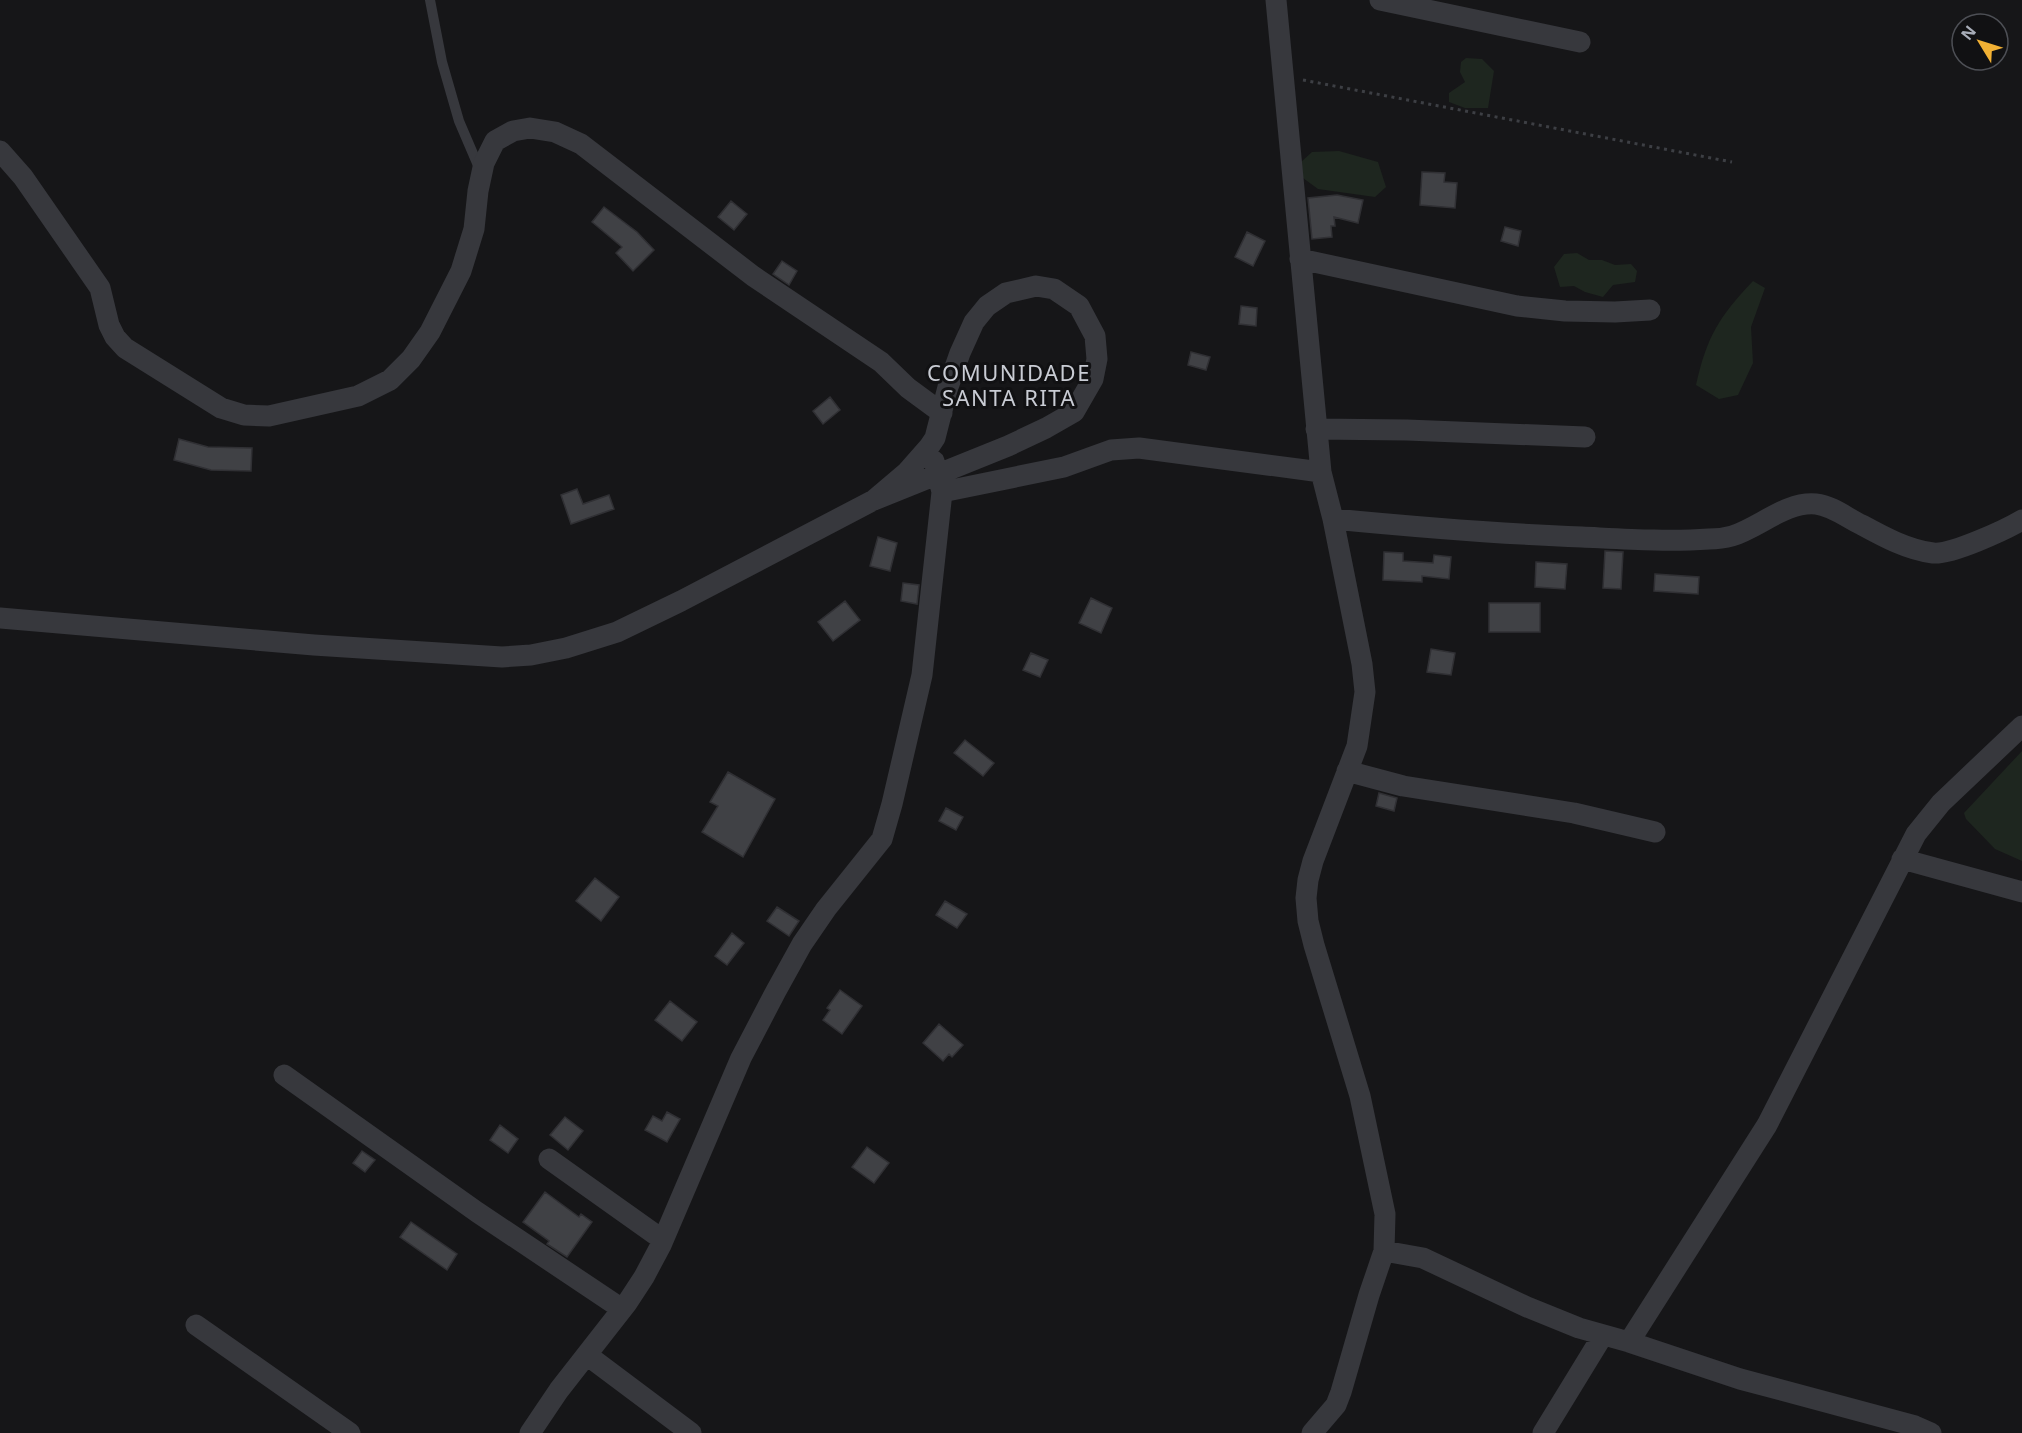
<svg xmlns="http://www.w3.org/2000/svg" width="2022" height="1433" viewBox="0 0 2022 1433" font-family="'Noto Sans',sans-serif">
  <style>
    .green { fill: #1e261f }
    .building { fill: #404145; stroke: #303034; stroke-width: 1.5 }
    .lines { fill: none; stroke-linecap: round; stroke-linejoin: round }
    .path { stroke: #3d3f44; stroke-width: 3; stroke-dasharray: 3 4.5; stroke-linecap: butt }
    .service { stroke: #37383d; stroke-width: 10 }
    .minor { stroke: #37383d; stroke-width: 21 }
    .labels { text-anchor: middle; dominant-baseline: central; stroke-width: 6; stroke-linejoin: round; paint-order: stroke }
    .quarter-label { font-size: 22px; letter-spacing: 1.5px; fill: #c9ccd4; stroke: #111113 }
  </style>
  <rect width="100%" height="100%" fill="#161618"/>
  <path class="green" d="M1466 58 1482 59 1494 71 1488 108H1465L1449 102V93L1465 82 1460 72 1461 62Z
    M1339 151 1378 162 1386 187 1375 197 1318 189 1303 178 1301 162 1312 152Z
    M1577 253 1589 260H1602L1615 265 1631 264 1637 271 1635 282 1613 285 1603 297 1585 292 1574 286 1560 287 1554 267 1564 254Z
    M1753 281 1765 288 1751 327 1753 363 1738 395 1719 399 1696 385C1707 336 1719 317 1753 281Z
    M2022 751V861L1995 849 1966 819 1964 813Z"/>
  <path class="building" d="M1422 172 1445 173 1444 182 1457 183 1455 208 1420 205Z
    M1337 195 1363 200 1358 223 1334 217 1335 226H1331L1332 237 1312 239 1308 198Z
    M731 201 747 214 734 230 718 217Z
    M604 207 637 232 654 250 633 271 616 253 622 247 592 222Z
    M1505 227 1521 231 1518 246 1501 241Z
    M1247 232 1265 241 1253 266 1235 257Z
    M782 261 797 271 789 285 773 274Z
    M1241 306 1257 308 1256 326 1239 324Z
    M1191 352 1210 357 1206 370 1188 365Z
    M830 397 840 410 823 424 813 411Z
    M179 439 208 447 252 448 251 471 211 470 174 460Z
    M577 489 583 504 609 495 614 509 571 524 561 495Z
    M878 537 897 543 890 571 870 566Z
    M1605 551 1623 552 1621 589 1603 588Z
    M1384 552 1403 553V561L1433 563 1434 555 1451 557 1449 579 1422 576V582L1383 580Z
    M1536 562 1567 564 1565 589 1535 587Z
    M1655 574 1699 577 1698 594 1654 591Z
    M903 583 919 585 917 604 901 601Z
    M1091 598 1112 608 1101 633 1079 623Z
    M845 601 860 620 833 641 818 622Z
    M1489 603H1540V632H1489Z
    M1431 649 1455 653 1451 675 1427 672Z
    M1031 653 1048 660 1040 677 1023 670Z
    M965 740 994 763 983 776 954 753Z
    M728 772 775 799 743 857 702 832 718 806 710 802Z
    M1379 793 1397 798 1394 811 1376 806Z
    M946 808 963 817 956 830 939 821Z
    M595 878 619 897 601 921 576 901Z
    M945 901 967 914 957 928 936 915Z
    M777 907 799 921 789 936 767 921Z
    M732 933 744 943 727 965 715 956Z
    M840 990 862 1006 842 1034 823 1020 830 1010 827 1008Z
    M670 1001 697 1022 682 1041 655 1020Z
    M939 1024 963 1045 952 1057 949 1054 943 1061 923 1043Z
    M667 1112 680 1119 667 1142 645 1130 653 1116 662 1121Z
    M565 1117 583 1131 568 1150 550 1135Z
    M500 1125 518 1139 508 1153 490 1140Z
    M867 1147 889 1163 874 1183 852 1167Z
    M362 1151 375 1160 365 1172 353 1163Z
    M545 1192 579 1217 581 1214 592 1222 567 1257 547 1244 549 1241 523 1222Z
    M411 1222 457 1254 447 1270 400 1237Z"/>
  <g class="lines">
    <path class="path" d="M1303 80 1732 162"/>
    <path class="service" d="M430 0 442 62 459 121 480 170"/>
    <path class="minor" d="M1276 0 1321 472 1333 519 1362 664 1365 692 1357 746 1313 861 1308 880 1306 898 1308 921 1314 945 1360 1096 1385 1214 1384 1251 1423 1258 1527 1307 1579 1328 1629 1342 1740 1379 1915 1426 1931 1433
      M1380 0 1580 42
      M0 151 23 177 100 288 109 325 115 337 125 348 221 408 244 415 269 416 358 396 390 380 411 359 430 332 461 271 474 229 478 191 484 163 495 141 513 131 530 128 555 132 581 144 753 276 881 362 908 388 942 413
      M1300 259 1517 306 1565 311 1615 312 1650 310
      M1316 429 1407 430 1585 437
      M942 492 1064 467 1111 450 1139 448 1321 472
      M1333 519C1416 527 1499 534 1582 537 1624 539 1667 542 1709 539 1716 539 1725 538 1732 536 1759 528 1786 501 1816 504 1833 506 1847 518 1862 525 1884 537 1908 550 1933 553 1951 555 2005 530 2022 520
      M0 618 314 645 502 657 531 655 566 648 617 632 681 601 874 500 1008 446 1046 428 1074 412 1093 379 1097 359 1095 336 1079 306 1054 289 1036 286 1006 293 987 306 974 322 960 353 948 387 935 438 929 447 907 472 874 500
      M1347 771 1403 786 1574 813 1655 832
      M1902 859 2022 892
      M284 1075 477 1212 622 1309
      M549 1159 663 1240
      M196 1325 350 1433
      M1629 1342 1767 1125 1916 834 1941 803 2022 726
      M587 1355 691 1433
      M530 1433 559 1390 627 1303 644 1277 661 1245 741 1058 776 991 802 944 826 909 882 839 892 804 922 675 942 492 934 461
      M1312 1433 1336 1405 1341 1392 1369 1295 1384 1251
      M1543 1433 1603 1335"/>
  </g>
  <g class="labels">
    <g class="quarter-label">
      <text x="1009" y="372">COMUNIDADE<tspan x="1009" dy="25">SANTA RITA</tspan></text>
    </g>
  </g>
  <g transform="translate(1980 42) rotate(308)"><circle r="28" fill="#111113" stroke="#4d4f55" stroke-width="1.5"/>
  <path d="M0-4.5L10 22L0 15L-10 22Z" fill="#f2b134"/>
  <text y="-9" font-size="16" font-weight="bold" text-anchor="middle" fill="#a8adb8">N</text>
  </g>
</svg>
